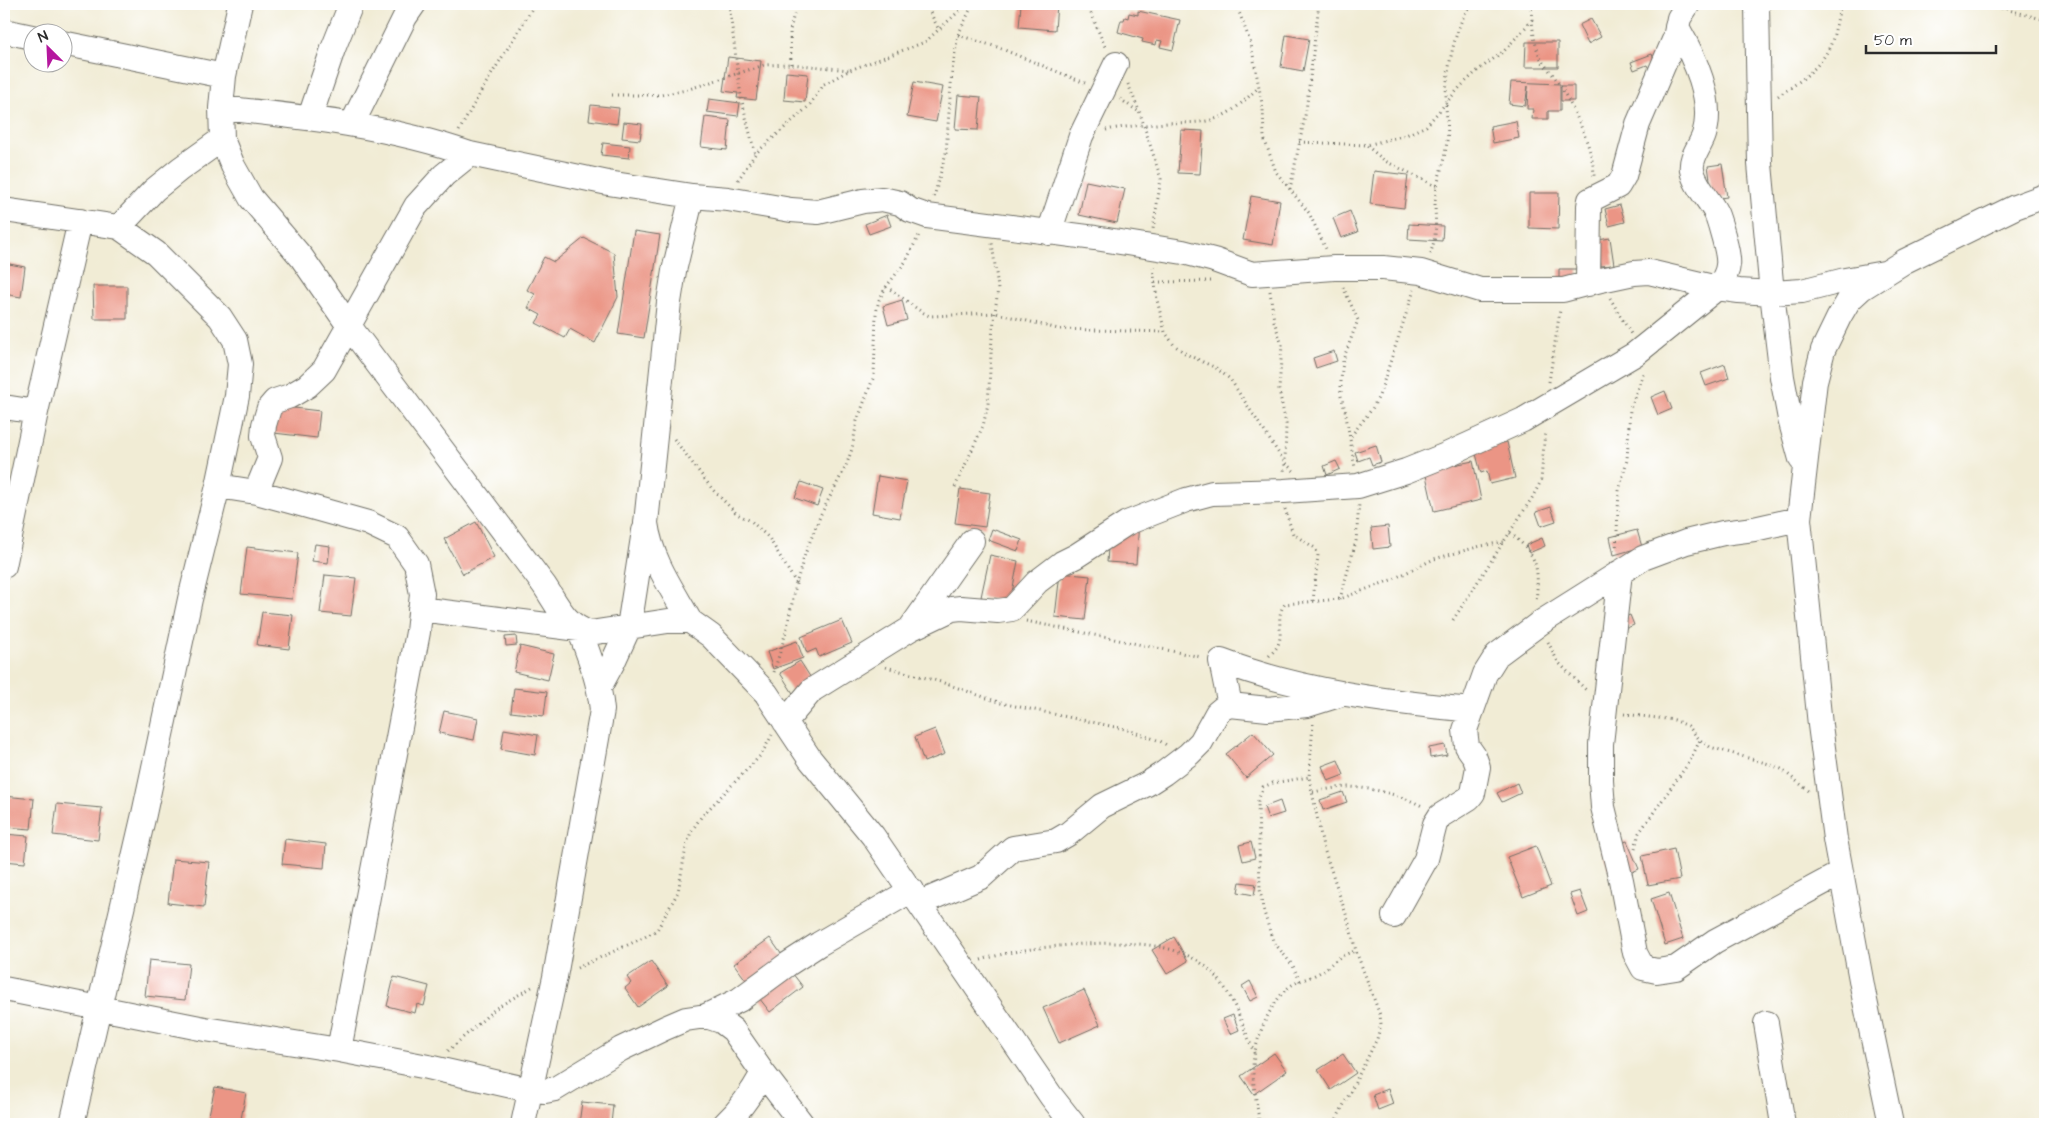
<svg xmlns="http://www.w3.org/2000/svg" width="2049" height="1128" viewBox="0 0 2049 1128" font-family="'Architects Daughter',sans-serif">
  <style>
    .building { fill: #eb9585 }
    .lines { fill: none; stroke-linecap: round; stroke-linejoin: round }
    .minor-casing { stroke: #706f66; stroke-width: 26 }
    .path { stroke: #706f66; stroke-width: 3; stroke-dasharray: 1 4; stroke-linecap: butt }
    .minor { stroke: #fff; stroke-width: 24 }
  </style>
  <rect width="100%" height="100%" fill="#fff"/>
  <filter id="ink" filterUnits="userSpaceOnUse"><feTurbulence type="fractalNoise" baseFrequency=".02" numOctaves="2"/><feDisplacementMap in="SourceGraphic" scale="10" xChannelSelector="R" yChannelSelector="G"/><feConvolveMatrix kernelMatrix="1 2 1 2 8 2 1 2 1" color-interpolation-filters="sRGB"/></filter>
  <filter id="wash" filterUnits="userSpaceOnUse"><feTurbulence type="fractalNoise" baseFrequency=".0096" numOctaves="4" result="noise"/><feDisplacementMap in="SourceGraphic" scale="20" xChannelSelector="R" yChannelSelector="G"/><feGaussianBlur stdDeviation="1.12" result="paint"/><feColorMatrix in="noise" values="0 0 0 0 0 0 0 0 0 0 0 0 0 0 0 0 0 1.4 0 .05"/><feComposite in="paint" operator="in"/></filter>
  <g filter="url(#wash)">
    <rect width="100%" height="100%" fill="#f1ecd5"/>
    <g id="blocks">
      <path class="building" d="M1021 4H1057L1055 30 1019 27Z
        M1138 11 1180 20 1173 50 1160 47 1162 41 1157 40 1156 45 1142 42 1143 39 1118 32 1121 20H1124L1125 17 1128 18 1129 13 1138 15Z
        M1591 19 1601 37 1588 44 1579 25Z
        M1286 35 1309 39 1303 71 1281 67Z
        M1526 42H1558V67H1525Z
        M1652 54 1658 70 1651 73 1647 65 1634 70 1631 62Z
        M728 57 761 61 756 100 737 98 738 93 723 91Z
        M786 72 808 74 805 102 784 100Z
        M914 82 943 87 936 122 907 117Z
        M1511 82 1560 84V111H1548V119H1532L1533 109H1527L1528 86 1525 106 1509 104Z
        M1561 86H1574V101H1561Z
        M958 95 981 97 978 130 955 129Z
        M709 99 740 103 738 116 707 112Z
        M591 105 619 108 617 124 589 120Z
        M705 117 730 120 727 150 701 147Z
        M1516 121 1519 138 1493 143 1490 126Z
        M624 122 642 124 640 140 622 138Z
        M1181 130 1203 131 1200 174 1178 173Z
        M603 143 630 146 629 158 601 155Z
        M1722 164 1727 197 1713 199 1708 166Z
        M1374 171 1408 175 1404 208 1370 204Z
        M1086 181 1125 189 1117 223 1079 215Z
        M1529 193H1559L1558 229 1529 228Z
        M1251 196 1280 201 1273 245 1243 240Z
        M1620 205 1625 222 1609 226 1605 209Z
        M1350 211 1358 232 1341 238 1333 218Z
        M887 215 891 226 869 234 865 224Z
        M1409 224 1443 226 1442 241 1408 239Z
        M634 231 660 235 644 338 618 334Z
        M584 238 614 253 618 297 595 343 570 329 565 338 536 323 541 315 528 308 535 294 527 290 544 257 554 262Z
        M1610 238 1614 265 1601 266 1598 240Z
        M4 263 25 267 21 297 4 294Z
        M1559 269H1578V285H1559Z
        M93 286H127V319H94Z
        M902 300 907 320 888 325 883 306Z
        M1334 351 1337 361 1316 368 1313 358Z
        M1725 364 1729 378 1706 386 1701 373Z
        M1665 391 1672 409 1658 415 1651 397Z
        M268 405 320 411 317 438 265 432Z
        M1507 442 1515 478 1490 484 1487 471 1481 473 1475 450Z
        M1376 445 1381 462 1372 465 1369 457 1358 461 1355 452Z
        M1336 461 1340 469 1327 475 1324 466Z
        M1473 461 1481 500 1434 511 1425 471Z
        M878 476 907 481 900 518 872 513Z
        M801 482 823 490 817 506 795 498Z
        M960 489 990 493 985 527 955 523Z
        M1551 507 1556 521 1541 526 1536 512Z
        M1110 521 1139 522 1136 564 1107 562Z
        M476 522 494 557 463 574 444 539Z
        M1388 526 1390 547 1373 549 1371 528Z
        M992 529 1022 540 1018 551 988 540Z
        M1637 530 1642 547 1614 555 1610 537Z
        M1542 538 1545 546 1529 553 1526 545Z
        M315 544 330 546 328 563 312 561Z
        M247 547 298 553 292 599 241 594Z
        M990 555 1018 561 1010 603 981 597Z
        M1060 573 1090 576 1085 620 1055 617Z
        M325 575 356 578 351 616 320 613Z
        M262 612 293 615 289 649 257 645Z
        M1630 615 1634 625 1620 631 1616 621Z
        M842 620 852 643 819 657 816 649 807 653 801 637Z
        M516 636 517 645 506 646 505 637Z
        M797 641 803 658 773 669 767 652Z
        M520 646 554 654 548 680 514 672Z
        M800 661 816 686 796 698 780 673Z
        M514 688 547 692 544 716 511 712Z
        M444 711 478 718 474 740 439 733Z
        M504 729 538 735 535 755 501 749Z
        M935 729 945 754 924 762 915 737Z
        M1253 732 1273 755 1246 778 1226 754Z
        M1445 745 1447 755 1430 758 1429 748Z
        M1338 760 1344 775 1328 781 1322 766Z
        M1517 783 1521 793 1502 802 1497 793Z
        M1343 792 1347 802 1323 810 1320 800Z
        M4 796 34 799 31 829 4 827Z
        M1280 801 1284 813 1268 818 1264 807Z
        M57 804 102 808 98 840 53 835Z
        M4 834 28 836 25 863 4 861Z
        M285 839 326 844 324 868 282 864Z
        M1627 841 1639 869 1614 880 1602 851Z
        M1251 842 1255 858 1243 861 1239 845Z
        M1536 846 1551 886 1523 897 1507 857Z
        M1674 849 1680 879 1648 885 1642 856Z
        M173 859 209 862 204 907 168 903Z
        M1240 882 1256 884 1254 895 1238 892Z
        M1580 891 1588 912 1578 916 1570 894Z
        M1669 893 1683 939 1665 945 1651 899Z
        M1174 937 1188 961 1167 974 1152 950Z
        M770 938 784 958 749 984 734 964Z
        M149 960 189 964 185 1000 145 996Z
        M651 961 668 986 638 1007 625 988 631 983 627 977Z
        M789 969 803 987 770 1012 756 994Z
        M394 977 429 986 424 1006 417 1004 415 1013 387 1006Z
        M1250 981 1258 997 1250 1001 1242 986Z
        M1084 990 1100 1025 1059 1043 1043 1008Z
        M1233 1015 1239 1030 1230 1034 1223 1019Z
        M1274 1053 1287 1071 1254 1094 1241 1076Z
        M1343 1054 1356 1073 1331 1090 1318 1070Z
        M215 1087 246 1093 240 1124H207Z
        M1388 1089 1393 1104 1378 1110 1373 1095Z
        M582 1102 613 1105 611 1124H579Z"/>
    </g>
  </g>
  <g filter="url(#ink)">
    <use href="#blocks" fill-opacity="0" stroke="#706f66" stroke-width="1"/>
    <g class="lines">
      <defs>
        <path id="minor" d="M240 4 224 76 221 108 222 139 233 166 251 198 302 258 349 326 544 585C558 606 565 625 590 633L668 621H690L711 636 766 693 810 759 873 836 1051 1096 1073 1124
          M1757 4 1760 164 1772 293 1782 377 1790 419 1801 459
          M4 31 32 37
          M62 43 224 76
          M221 108C305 117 390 126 470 154L608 183 692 196 728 199 791 210 818 212 863 201 882 199 900 203 910 210 927 216 1095 238 1183 252 1214 260 1252 274 1334 268H1383L1421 272 1480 290H1563L1601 280 1634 273 1649 272 1717 288 1739 291 1772 293 1802 291 1845 280 1884 273
          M310 117 333 49 351 4
          M352 124 405 17 414 4
          M4 210 119 227 156 253 220 317 235 340 240 364 237 396 218 486 190 599 144 814 72 1124
          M119 227 154 190 180 169 222 139
          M1049 233 1081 136 1116 64
          M1588 284 1589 206 1590 200 1618 186 1624 176 1638 124 1675 38 1679 18 1688 4
          M4 407 36 412
          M218 486 256 492 293 502 368 523 397 537 416 564 422 594 418 632 339 1050
          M256 492 270 458 263 436 264 425 269 408 275 401 290 396 307 386 324 370 416 206 444 175 470 154
          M4 566 36 412 80 221
          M1620 572 1601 744V781L1603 807 1621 880 1635 953 1643 968 1657 971 1676 968 1715 941 1841 873
          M420 609 579 629C590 658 599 680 602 710L555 977 523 1124
          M690 621C672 589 651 560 646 523L669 302 674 271 692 196
          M910 629 952 609 961 608 998 611 1012 609 1037 582 1062 563 1076 556 1127 523 1186 500 1212 493 1284 491 1358 486 1406 471 1446 455 1523 420 1635 354 1717 288C1733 269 1729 257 1723 235 1721 228 1719 220 1716 213 1709 199 1695 186 1692 170 1690 157 1700 147 1704 135 1715 100 1694 57 1677 27
          M1221 661C1301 691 1387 702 1472 710
          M1221 661 1230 705
          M600 686 613 662 629 627 644 531
          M785 722 812 690 910 629 972 541
          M920 903 981 877 1013 848 1056 841 1068 834 1102 806 1147 784 1164 773 1189 754 1201 742 1217 713 1223 708 1230 705 1268 709 1307 705 1342 694
          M1394 916 1426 859 1435 824 1440 816 1469 798 1473 793 1478 767 1474 756 1467 746 1465 730 1485 674 1497 655 1540 623 1643 558 1686 542 1723 533 1754 529 1799 519
          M4 989 205 1029 339 1050 428 1067 530 1090 545 1091 555 1089 621 1049 665 1028 686 1019 706 1016 721 1021 733 1030 763 1073 802 1124
          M706 1016 739 1000 788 964 819 944 912 890
          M1766 1023 1783 1124
          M725 1124C741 1109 752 1093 763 1073
          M1891 1124 1864 996 1835 839 1820 725 1799 519 1815 381 1823 350 1839 317 1849 300 1862 288 1905 261 2015 207 2045 196"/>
      </defs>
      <use href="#minor" class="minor-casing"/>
      <path class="path" d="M729 4 741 97 755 154
        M926 4 939 30
        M1087 4 1106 49
        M1236 4 1251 44 1263 109 1264 138 1276 172 1309 213 1326 249
        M1531 4C1532 22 1533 44 1542 61 1546 67 1552 73 1556 79 1572 105 1594 147 1594 177
        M1987 4 2045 20
        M958 35 997 47 1085 83
        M791 64 790 31 796 4
        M1128 84 1140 113 1161 179 1153 229
        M612 95H661L686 90 764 65 791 64 849 70
        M1778 96C1801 81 1825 65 1833 38 1836 27 1838 15 1841 4
        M1120 99 1139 112
        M1106 130C1126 126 1146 125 1167 123 1188 122 1207 125 1226 114 1239 107 1248 97 1259 87
        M459 131 483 88 535 4
        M1299 142 1367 145 1406 135 1426 126 1461 86 1476 72 1504 51 1533 19
        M1367 146 1385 161 1438 187
        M738 180 755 154 809 106 824 84 850 70 925 42 967 4
        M1290 189 1306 111 1319 4
        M934 197 946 153 952 71 958 35 973 4
        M1430 254C1438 234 1435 222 1435 201 1436 183 1445 160 1447 141 1449 128 1446 116 1446 103 1445 78 1455 21 1472 4
        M1153 267 1157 300 1165 332 1174 345 1186 354 1216 368 1230 379 1285 463 1284 471
        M1155 282 1212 281
        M886 287C898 293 920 313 930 316L996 313 1058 329 1165 332
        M1343 287 1358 320 1343 360 1341 380V396L1345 410 1355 468
        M1270 291 1274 321 1282 345 1279 390 1286 424 1285 463 1294 471
        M1610 298 1631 334
        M1549 382 1560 310
        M1351 436 1372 409 1379 396 1414 290
        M674 439 713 490 737 514 751 521 769 538 796 583
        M955 487 983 426 988 404 992 337 998 288 992 243
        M1285 509 1293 534 1315 548 1318 555 1313 601
        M1510 533C1539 556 1539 568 1536 603
        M1616 551 1619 491 1627 460 1630 409 1644 371
        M1340 599 1356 541 1359 504
        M1453 620 1532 498 1541 481 1545 431
        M1026 621 1201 657
        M1548 642 1558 662 1587 691
        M1269 656C1272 653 1275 650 1277 647 1285 633 1274 617 1285 604L1340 599 1391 580 1434 559 1481 546 1504 542
        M886 667 941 682 1001 703 1125 729 1160 741 1168 746
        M774 672 786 632 796 584 805 554 821 514 846 466 852 449 857 421 874 376 876 313 879 300 886 287 906 261 920 233
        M1624 714 1674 720 1688 726 1700 740 1710 747 1769 764 1781 769 1809 791
        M1313 724 1309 777 1323 846 1348 920 1356 951 1380 1015 1381 1024 1377 1039 1334 1124
        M1313 792C1324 790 1337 787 1348 787 1374 788 1401 795 1424 807
        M1635 848 1639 833 1690 761 1700 740
        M981 960C1017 949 1046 947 1083 944 1127 942 1183 940 1216 976 1234 997 1244 1029 1255 1055
        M577 968 643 938 657 930 678 892 686 847 691 832 701 817 761 755 772 735
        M1300 981 1293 966 1273 941 1263 909 1260 889 1258 801 1263 787 1273 783 1309 777
        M448 1051 496 1008 532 987
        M1259 1124C1258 1106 1253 1088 1253 1071 1252 1046 1269 1003 1289 987 1297 981 1307 979 1317 974 1333 966 1334 956 1356 951"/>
      <use href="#minor" class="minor"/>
    </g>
  </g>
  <rect width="2049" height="1128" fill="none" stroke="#fff" stroke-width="20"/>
  <g transform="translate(48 48) rotate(336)"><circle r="24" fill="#ffffff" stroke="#aaaaaa"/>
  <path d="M0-4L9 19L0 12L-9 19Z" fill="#b5179e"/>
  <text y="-8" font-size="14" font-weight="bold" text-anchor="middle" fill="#2b2b2b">N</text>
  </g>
  <path d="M1866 45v8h130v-8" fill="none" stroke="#2b2b2b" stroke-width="2.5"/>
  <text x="1874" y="45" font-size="15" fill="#2b2b2b" stroke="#ffffff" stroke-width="4" paint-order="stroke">50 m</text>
</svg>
